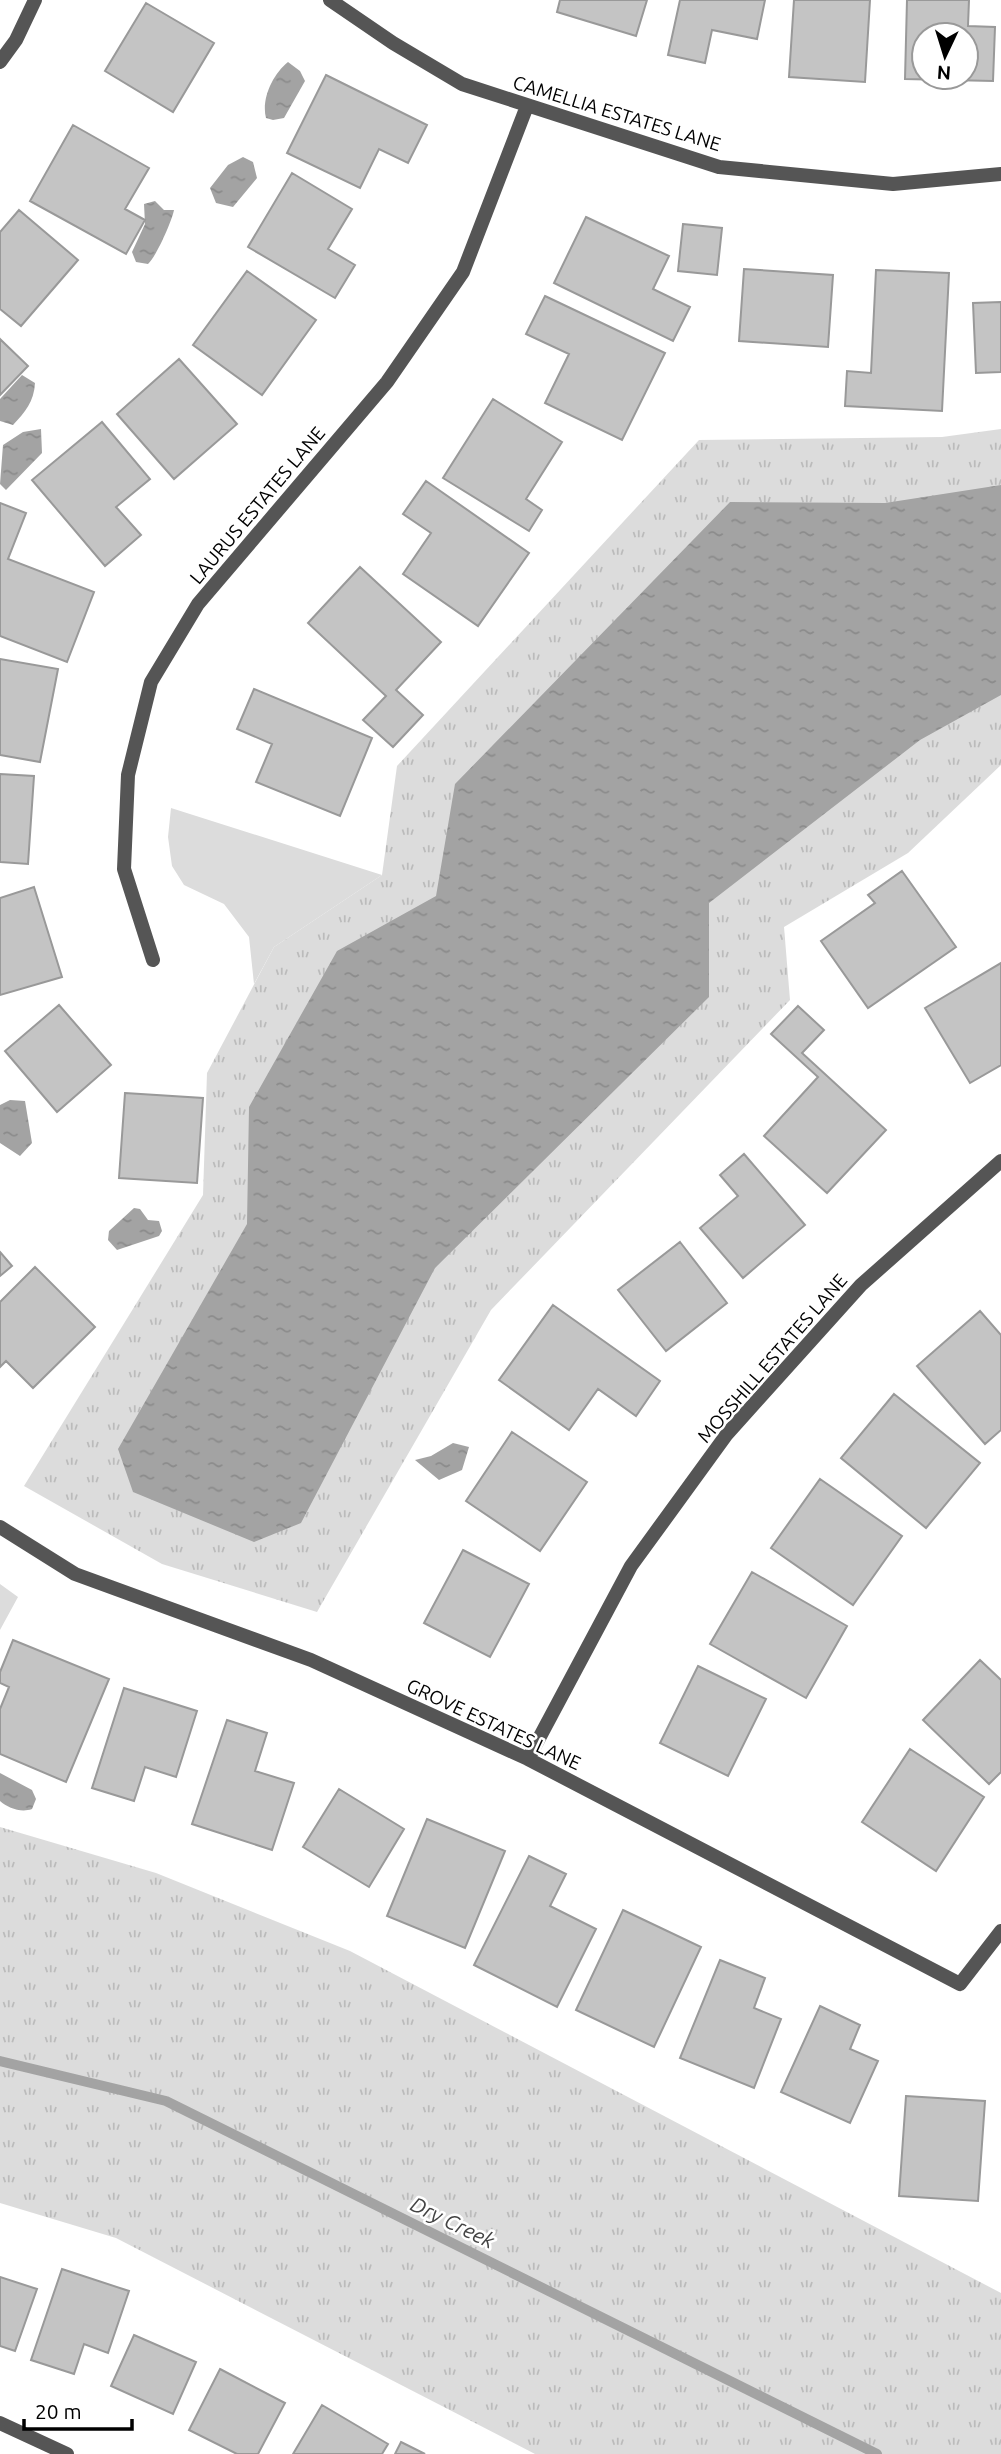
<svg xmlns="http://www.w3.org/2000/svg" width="1001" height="2454" viewBox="0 0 1001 2454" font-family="Ubuntu,sans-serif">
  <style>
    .grass { fill: url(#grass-tufts) }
    .green { fill: #dcdcdc }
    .water { fill: url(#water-ripples) }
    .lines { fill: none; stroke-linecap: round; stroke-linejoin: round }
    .stream { stroke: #a3a3a3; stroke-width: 10 }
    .building { fill: #c4c4c4; stroke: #999; stroke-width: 2; fill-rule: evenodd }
    .minor { stroke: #555; stroke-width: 14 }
    .labels { text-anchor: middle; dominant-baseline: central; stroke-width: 5; stroke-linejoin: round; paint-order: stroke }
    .street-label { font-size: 19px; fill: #000; stroke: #fff }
    .water-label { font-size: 21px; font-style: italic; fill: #444; stroke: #fff }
  </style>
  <defs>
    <pattern id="grass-tufts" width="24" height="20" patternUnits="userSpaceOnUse" patternTransform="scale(1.75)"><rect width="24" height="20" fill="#dcdcdc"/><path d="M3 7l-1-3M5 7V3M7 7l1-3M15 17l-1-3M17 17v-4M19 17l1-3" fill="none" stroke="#bbb"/></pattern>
    <pattern id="water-ripples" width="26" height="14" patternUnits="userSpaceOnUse" patternTransform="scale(1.75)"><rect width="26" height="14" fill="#a3a3a3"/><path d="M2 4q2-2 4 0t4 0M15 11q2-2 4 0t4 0" fill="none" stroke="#8b8b8b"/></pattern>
  </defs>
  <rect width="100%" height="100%" fill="#fff"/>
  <path class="grass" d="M1001 429V765L908 853 784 927 790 1000 491 1310 317 1612 162 1564 24 1486 203 1195 207 1073 274 947 382 875 397 766 699 440 942 437Z
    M0 1827 156 1873 350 1951 1001 2293V2454H535L116 2238 0 2203Z"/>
  <path class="green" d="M171 808 382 875 274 947 254 984 249 937 224 904 184 885 172 866 168 837Z
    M0 1584 18 1597 0 1630Z"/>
  <path class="water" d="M288 62 300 71 305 81 284 118 273 120 266 118C261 99 273 74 288 62Z
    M243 157 253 162 257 178 233 207 216 203 210 188 228 165Z
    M155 201 164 210H174C172 221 156 257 148 264L136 262 132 252 145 224 144 204Z
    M22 375 35 383C34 402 25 412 13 425L0 421V399Z
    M41 429 42 453 6 490 0 484 3 445 23 432Z
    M1001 485V695L920 740 709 903V997L435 1268 301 1523 254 1542 133 1492 118 1449 247 1224 249 1107 337 951 436 896 455 784 730 502 885 503Z
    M10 1100 25 1101 32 1143 20 1156 0 1143V1105Z
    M134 1208 140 1209 148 1220 159 1221 162 1231 159 1236 117 1250 108 1240 109 1231Z
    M453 1443 469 1447 462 1470 439 1480 415 1460 431 1456Z
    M0 1773 32 1790 36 1799 32 1809C21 1813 8 1808 0 1801Z"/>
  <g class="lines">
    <path class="stream" d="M0 2061 166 2101 877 2454"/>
  </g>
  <path class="building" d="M560 0H647L636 36 557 12Z
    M680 0H765L757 39 712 30 705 63 668 55Z
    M794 0H870L865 82 789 77Z
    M907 0H969L968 26 995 27 993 81 905 79ZM924 35H966V77H924Z
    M146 3 214 43 173 112 105 71Z
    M326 75 427 125 408 163 379 149 360 188 287 153Z
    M73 125 149 168 125 209 145 220 126 254 30 201Z
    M292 173 352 209 328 249 355 265 335 298 248 247Z
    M19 210 78 260 21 326 0 309V232Z
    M586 217 669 256 653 289 690 307 673 341 554 283Z
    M683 224 722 228 717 275 678 271Z
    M744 269 833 275 828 347 739 341Z
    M876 270 949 273 942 411 845 406 847 371 871 373Z
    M247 271 316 320 262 395 193 345Z
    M545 296 665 353 622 440 545 403 569 354 526 334Z
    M1001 302V372L976 373 973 303Z
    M0 339 28 366 0 395Z
    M179 359 237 424 174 479 117 414Z
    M493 399 562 442 526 499 542 510 529 531 443 478Z
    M102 422 150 479 116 507 141 535 105 566 32 480Z
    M426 481 529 553 478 626 403 574 431 533 403 514Z
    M0 503 26 513 8 559 94 592 67 662 0 636Z
    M360 567 441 642 396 690 423 715 393 747 363 720 386 696 308 623Z
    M0 659 58 669 40 762 0 755Z
    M254 689 372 738 340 816 256 782 272 744 237 729Z
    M0 774 34 776 28 864 0 862Z
    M902 871 956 947 868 1008 821 941 875 903 868 895Z
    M34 887 62 977 0 995V898Z
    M1001 963V1065L970 1083 925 1008Z
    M59 1005 111 1065 57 1112 5 1051Z
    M798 1006 824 1030 802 1053 886 1130 827 1193 764 1136 818 1077 771 1034Z
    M125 1093 203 1098 197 1183 119 1178Z
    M744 1154 805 1225 743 1278 700 1228 738 1196 720 1175Z
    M680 1242 727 1303 666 1351 618 1290Z
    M0 1252 12 1266 0 1276Z
    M35 1267 95 1327 33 1388 6 1361 0 1367V1302Z
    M553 1305 660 1381 636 1416 598 1389 569 1430 499 1380Z
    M980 1311 1001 1335V1430L985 1444 917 1366Z
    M894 1394 980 1463 926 1528 841 1458Z
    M512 1432 587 1482 540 1551 466 1501Z
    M820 1479 902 1536 853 1605 771 1548Z
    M463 1550 529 1584 490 1657 424 1623Z
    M752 1572 847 1626 806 1698 710 1644Z
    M13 1640 109 1679 66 1782 0 1754V1709L9 1687 0 1683V1672Z
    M980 1660 1001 1680V1772L989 1784 923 1720Z
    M698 1666 766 1699 728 1776 660 1743Z
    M124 1688 197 1711 176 1777 145 1767 134 1801 92 1788Z
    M227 1720 267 1733 255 1771 294 1783 272 1850 192 1824Z
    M910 1749 984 1797 936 1871 862 1822Z
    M339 1789 404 1829 369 1887 303 1847Z
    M427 1819 505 1851 465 1948 387 1916Z
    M529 1856 566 1874 550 1906 596 1929 557 2007 474 1965Z
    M623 1910 701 1947 654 2047 576 2010Z
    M720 1960 765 1978 754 2008 781 2019 754 2088 680 2058Z
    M820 2006 860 2025 850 2049 878 2061 850 2123 781 2092Z
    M906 2096 985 2101 978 2201 899 2196Z
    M62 2269 129 2291 108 2353 84 2344 74 2374 31 2360Z
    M0 2277 37 2289 15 2351 0 2346Z
    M134 2335 196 2362 173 2414 111 2386Z
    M220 2369 285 2403 258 2454H237L189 2430Z
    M322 2405 388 2444 382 2454H293Z
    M401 2442 425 2454H395Z"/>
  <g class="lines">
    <path class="minor" d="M330 0 393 43 462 84 719 167 893 184 1001 174
      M0 62 16 40 35 0
      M153 960 124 869 128 775 151 682 198 604 387 382 463 272 527 106
      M0 1527 75 1574 311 1660 528 1759 960 1984 1001 1931
      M528 1759 631 1566 727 1434 861 1285 1001 1161
      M0 2423 67 2454"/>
  </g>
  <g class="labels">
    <g class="street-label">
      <text transform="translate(617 113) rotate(17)">CAMELLIA ESTATES LANE</text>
      <text transform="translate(257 505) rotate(-50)">LAURUS ESTATES LANE</text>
      <text transform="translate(772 1358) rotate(-49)">MOSSHILL ESTATES LANE</text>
      <text transform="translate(494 1724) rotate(25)">GROVE ESTATES LANE</text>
    </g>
    <g class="water-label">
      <text transform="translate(453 2222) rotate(26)">Dry Creek</text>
    </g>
  </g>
  <g transform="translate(945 56) rotate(184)"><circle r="33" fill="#ffffff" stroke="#999999" stroke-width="2"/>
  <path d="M0-5L12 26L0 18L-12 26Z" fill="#000000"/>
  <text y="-10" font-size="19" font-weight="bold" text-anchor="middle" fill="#000000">N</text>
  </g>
  <path d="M24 2419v10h108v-10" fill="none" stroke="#000000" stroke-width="3.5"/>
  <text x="35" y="2419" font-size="21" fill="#000000" stroke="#ffffff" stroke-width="5" paint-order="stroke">20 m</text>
</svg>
